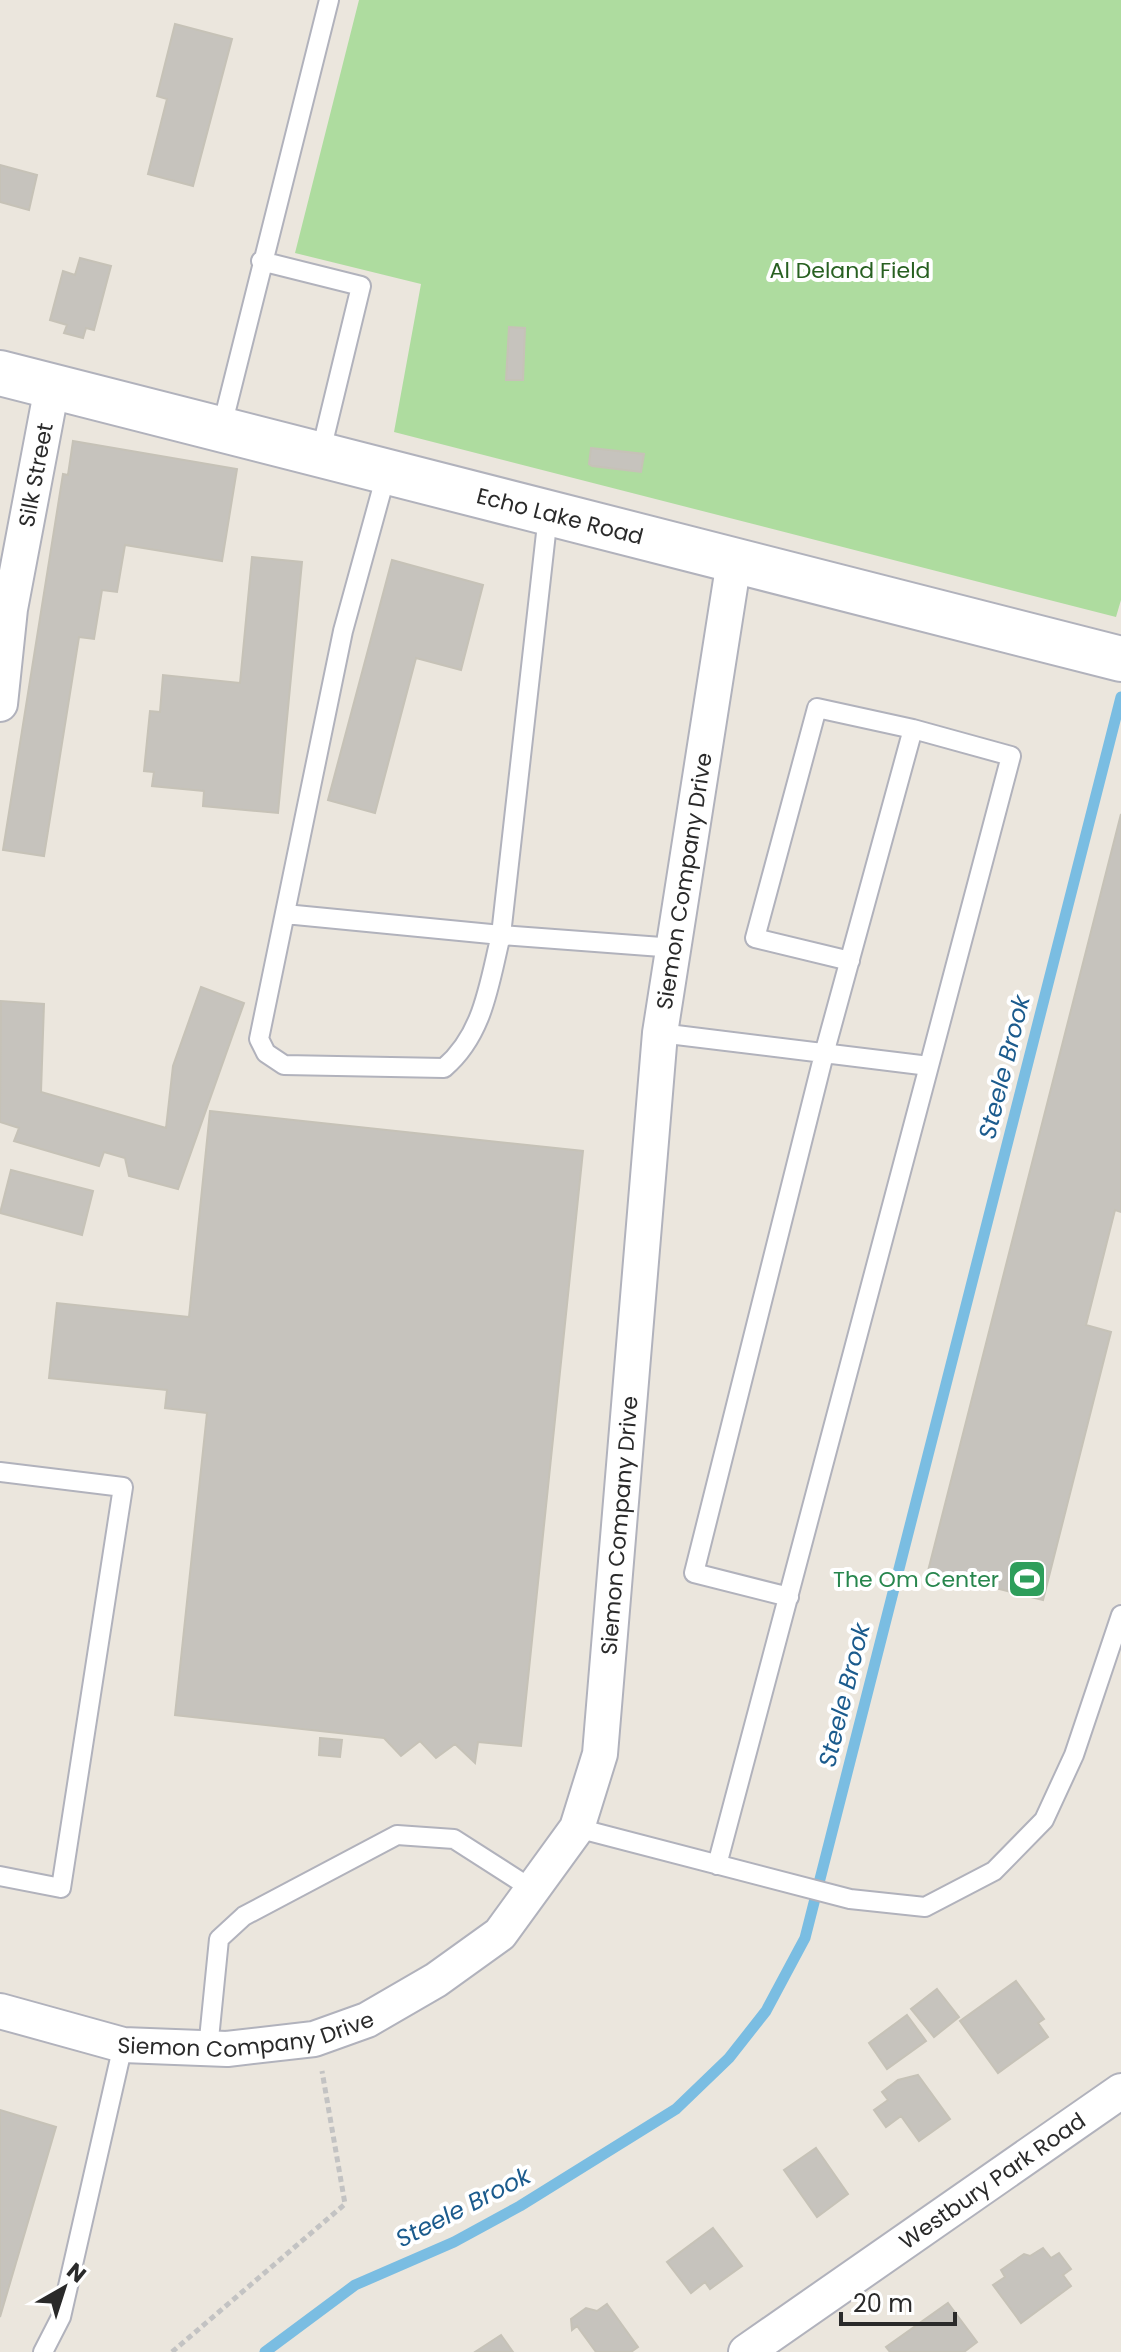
<svg xmlns="http://www.w3.org/2000/svg" width="1121" height="2352" viewBox="0 0 1121 2352" font-family="Poppins,sans-serif">
  <style>
    .green { fill: #aedc9f }
    .lines { fill: none; stroke-linecap: round; stroke-linejoin: round }
    .stream { stroke: #7abde2; stroke-width: 11 }
    .building { fill: #c6c3bd; stroke: #c6c2b7; stroke-width: 2 }
    .lane-casing { stroke: #b1b2bc; stroke-width: 22 }
    .street-casing { stroke: #b1b2bc; stroke-width: 38 }
    .secondary-casing { stroke: #b1b2bc; stroke-width: 48 }
    .path { stroke: #c3c3c3; stroke-width: 5; stroke-dasharray: 6 4; stroke-linecap: butt }
    .lane { stroke: #fff; stroke-width: 18 }
    .street { stroke: #fff; stroke-width: 34 }
    .secondary { stroke: #fff; stroke-width: 44 }
    .labels { text-anchor: middle; dominant-baseline: central; stroke-width: 8; stroke-linejoin: round; paint-order: stroke }
    .park-label { font-size: 22px; fill: #286021; stroke: #fff }
    .street-label { font-size: 22px; fill: #2a2a2a; stroke: #fff }
    .leisure-label { font-size: 22px; fill: #27864d; stroke: #fff; text-anchor: end }
    .water-label { font-size: 24px; font-style: italic; fill: #1b5b8d; stroke: #fff }
  </style>
  <rect width="100%" height="100%" fill="#ebe6dd"/>
  <path class="green" d="M359 0H1121V600L1116 617 394 432 421 284 295 253Z"/>
  <g class="lines">
    <path class="stream" d="M265 2352 355 2285 454 2242 520 2206 676 2109 729 2058 766 2011 805 1938 1121 697"/>
  </g>
  <path class="building" d="M175 24 232 39 193 186 148 174 167 99 157 96Z
    M0 165 37 175 29 210 0 202Z
    M80 258 111 266 94 330 86 328 83 338 64 333 67 325 50 320 63 271 75 275Z
    M509 327 525 328 523 380H506Z
    M73 441 237 469 222 561 125 545 117 592 102 590 94 639 79 637 44 856 3 850 63 474 68 475Z
    M591 448 644 454 641 472 592 466 589 464Z
    M252 557 302 562 278 813 203 806 204 791 152 786 154 772 144 771 150 711 160 712 163 675 240 683Z
    M392 560 483 585 461 670 416 658 375 813 328 800Z
    M1121 814V1212L1115 1210 1086 1325 1111 1332 1043 1600 928 1571Z
    M201 987 244 1003 178 1189 129 1176 125 1158 104 1152 99 1166 14 1141 19 1128 0 1122 1 1001 44 1004 41 1092 166 1128 173 1066Z
    M210 1111 583 1151 521 1746 478 1742 475 1763 455 1744 436 1758 420 1741 401 1756 384 1738 175 1715 207 1413 165 1408 167 1390 49 1378 57 1303 189 1317Z
    M11 1170 93 1191 82 1235 0 1213Z
    M320 1738 342 1740 340 1757 319 1755Z
    M1016 1981 1044 2019 1038 2023 1048 2037 998 2073 960 2021Z
    M937 1989 959 2017 934 2037 911 2009Z
    M907 2015 926 2041 887 2069 869 2043Z
    M918 2075 950 2119 919 2141 901 2116 886 2127 874 2110 888 2100 882 2092 898 2080Z
    M0 2110 56 2127 0 2317Z
    M816 2148 848 2194 817 2217 784 2170Z
    M713 2228 742 2266 710 2289 705 2282 691 2293 667 2262Z
    M1043 2248 1051 2258 1059 2253 1071 2269 1063 2275 1071 2286 1021 2323 993 2285 1005 2277 1001 2270 1024 2254 1030 2256Z
    M948 2303 977 2342 964 2352H890L886 2347Z
    M607 2304 638 2347 631 2352H596L577 2326 572 2330 571 2319 586 2308 597 2311Z
    M501 2335 513 2352H475Z"/>
  <g class="lines">
    <defs>
      <path id="lane" d="M261 261 361 286 320 455
        M221 430 329 0
        M548 515 501 935 675 948
        M285 914 501 935C489 983 484 1034 444 1068L284 1065 266 1053 259 1039 343 631 387 471
        M850 961 755 938 817 708 913 729
        M660 1033 929 1066 717 1865
        M0 1472 123 1487 61 1888 0 1876
        M789 1597 694 1573 824 1054 913 729 1011 756 929 1066
        M577 1828 850 1899 925 1907 994 1871 1044 1820 1074 1755 1121 1615
        M208 2049 219 1939 244 1916 397 1835 454 1839 532 1889
        M43 2352 61 2317 123 2045"/>
      <g id="street">
        <path id="s1" d="M0 704 10 609 52 387"/>
        <path id="s2" d="M0 2011 123 2045 227 2049 314 2039 367 2020 436 1980 500 1934 577 1828 600 1754 660 1033 734 561"/>
        <path id="s3" d="M746 2352 1121 2091"/>
      </g>
      <g id="secondary">
        <path id="s4" d="M0 373 1121 659"/>
      </g>
    </defs>
    <use href="#lane" class="lane-casing"/>
    <use href="#street" class="street-casing"/>
    <use href="#secondary" class="secondary-casing"/>
    <path class="path" d="M172 2352 345 2204 322 2071"/>
    <use href="#lane" class="lane"/>
    <use href="#street" class="street"/>
    <use href="#secondary" class="secondary"/>
  </g>
  <defs>
    <symbol id="stadium-square" viewBox="-11 -11 22 22"><rect x="-9" y="-9" width="18" height="18" rx="4" fill="#2e9e5b" stroke="#fff"/><path d="M0-5a6.5 5 0 1 0 0 10a6.5 5 0 1 0 0-10ZM-3.5-1.8h7v3.6h-7Z" fill="#fff"/></symbol>
  </defs>
  <g fill-rule="evenodd">
    <use href="#stadium-square" x="1005" y="1557" width="44" height="44"/>
  </g>
  <g class="labels">
    <g class="park-label">
      <text x="850" y="270">Al Deland Field</text>
    </g>
    <g class="street-label">
      <text stroke="none"><textPath href="#s1" startOffset="232">Silk Street</textPath></text>
      <text stroke="none"><textPath href="#s4" startOffset="578">Echo Lake Road</textPath></text>
      <text stroke="none"><textPath href="#s2" startOffset="1620">Siemon Company Drive</textPath></text>
      <text stroke="none"><textPath href="#s2" startOffset="972">Siemon Company Drive</textPath></text>
      <text stroke="none"><textPath href="#s2" startOffset="252">Siemon Company Drive</textPath></text>
      <text stroke="none"><textPath href="#s3" startOffset="300">Westbury Park Road</textPath></text>
    </g>
    <g class="leisure-label">
      <text x="999" y="1579">The Om Center</text>
    </g>
    <g class="water-label">
      <text transform="translate(1004 1067) rotate(-76)">Steele Brook</text>
      <text transform="translate(844 1695) rotate(-76)">Steele Brook</text>
      <text transform="translate(463 2207) rotate(-27)">Steele Brook</text>
    </g>
  </g>
  <g transform="translate(64 2288) rotate(39)" stroke="#ffffff" stroke-width="6" paint-order="stroke">
  <path d="M0-6L14 30L0 20L-14 30Z" fill="#2a2a2a"/>
  <text y="-12" font-size="22" font-weight="bold" text-anchor="middle" fill="#2a2a2a">N</text>
  </g>
  <path d="M841 2312v12h114v-12" fill="none" stroke="#2a2a2a" stroke-width="4"/>
  <text x="853" y="2312" font-size="24" fill="#2a2a2a" stroke="#ffffff" stroke-width="6" paint-order="stroke">20 m</text>
</svg>
